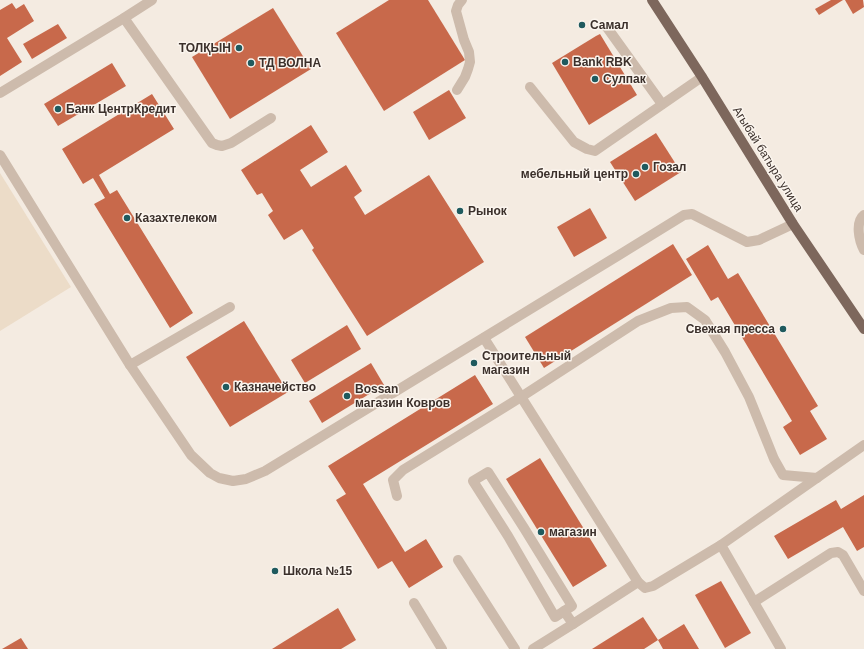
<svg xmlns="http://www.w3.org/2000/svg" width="864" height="649" viewBox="0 0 864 649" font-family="Arial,sans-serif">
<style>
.plaza{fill:#ecdcc8}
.building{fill:#c8694b}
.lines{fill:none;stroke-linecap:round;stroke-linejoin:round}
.minor{stroke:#cdbbac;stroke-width:10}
.major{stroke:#7d675c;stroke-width:10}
.poi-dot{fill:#1f5a5e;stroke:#fbf5ee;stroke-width:1.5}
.labels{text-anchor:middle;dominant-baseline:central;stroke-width:3;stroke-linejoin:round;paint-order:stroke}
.poi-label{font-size:12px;font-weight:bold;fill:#3b302b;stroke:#fbf5ee;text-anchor:start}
.street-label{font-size:12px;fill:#3b302b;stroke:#fbf5ee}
</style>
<rect width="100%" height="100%" fill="#f4ebe1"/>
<polygon class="plaza" points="0,173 71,287 0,331"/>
<g class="building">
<polygon points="389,0 428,0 465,60 384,111 336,33"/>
<polygon points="831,0 843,0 819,15 815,9"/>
<polygon points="845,0 863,0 864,7 853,14"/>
<polygon points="12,3 16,9 24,4 34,21 7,38 22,62 0,76 0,10"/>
<polygon points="273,8 311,69 230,119 192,57"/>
<polygon points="58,24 67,38 32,59 23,44"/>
<polygon points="600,34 637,95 589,125 552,63 596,36"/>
<polygon points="112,63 126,86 58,126 44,104"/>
<polygon points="449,90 466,118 429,140 413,112"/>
<polygon points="152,94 174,129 99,175 110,194 117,190 193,313 170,328 94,204 105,198 93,178 83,184 62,149"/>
<polygon points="311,125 328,152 300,170 311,187 346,165 362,191 354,197 365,215 429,175 484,262 367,336 312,250 314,248 302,229 284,240 268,215 273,211 262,193 257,195 241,170"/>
<polygon points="656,133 681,172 635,201 610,162"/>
<polygon points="590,208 607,238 574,257 557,227"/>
<polygon points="673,244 692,275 544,368 525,337"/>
<polygon points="708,245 728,279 738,273 818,406 810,411 827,439 800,455 783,427 792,421 718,297 711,301 686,259"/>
<polygon points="244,321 288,392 230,427 186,357"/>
<polygon points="347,325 361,349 305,383 291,360"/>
<polygon points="371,363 384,385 322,423 309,401"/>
<polygon points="475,375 493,404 363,484 405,552 426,539 443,567 409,588 392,561 378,569 336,500 346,494 328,466"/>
<polygon points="540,458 607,566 573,587 506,479"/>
<polygon points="864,495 864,547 857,551 843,527 788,559 774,536 836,500 841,509"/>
<polygon points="721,581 751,633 725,648 695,595"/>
<polygon points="338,608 356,640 341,649 272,649"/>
<polygon points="643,617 658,640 684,624 699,649 663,649 658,640 644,649 592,649"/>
<polygon points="21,638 28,649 2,649"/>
</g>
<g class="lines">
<g class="minor">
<polyline points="124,18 212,143 217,145 222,146 231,143 271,118"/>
<polyline points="606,26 662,104"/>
<polyline points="530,87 574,142 587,149 595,151 702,77"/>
<polyline points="457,90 465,77 468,69 470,62 469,52 464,40 456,11 458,5 462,0"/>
<polyline points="0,93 124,18 152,0"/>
<path d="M 0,155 L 130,365 L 191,455 L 210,473 L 219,478 L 233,481 L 246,479 L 265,471 C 405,385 545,301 684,215 L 692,214 L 747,242 L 759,240 L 793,224"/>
<path d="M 864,215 C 855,222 859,241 864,250"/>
<polyline points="484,338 638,582 645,588 653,586 721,545"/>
<polyline points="130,365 230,307"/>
<polygon points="488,472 524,528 572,606 555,617 508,536 473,481"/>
<polyline points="397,496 393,480 403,470 521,397 638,321 671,308 687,307 705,320 725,352 749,397 774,459 783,475 817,478"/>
<polyline points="458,560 515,649"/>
<polyline points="754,602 831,553 838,552 843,555 864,591"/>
<polyline points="414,603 442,649"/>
<polyline points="564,611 573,624 638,582"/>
<polyline points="533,649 573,624"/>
<polyline points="781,649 721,545 864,445"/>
</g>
<polyline class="major" points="652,0 702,77 793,224 864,329"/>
</g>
<g class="poi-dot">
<circle cx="582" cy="25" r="4"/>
<circle cx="239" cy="48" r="4"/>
<circle cx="565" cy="62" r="4"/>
<circle cx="251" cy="63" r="4"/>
<circle cx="595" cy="79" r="4"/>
<circle cx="58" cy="109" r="4"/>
<circle cx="645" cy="167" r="4"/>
<circle cx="636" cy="174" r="4"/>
<circle cx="460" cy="211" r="4"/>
<circle cx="127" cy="218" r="4"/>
<circle cx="783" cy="329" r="4"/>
<circle cx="474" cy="363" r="4"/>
<circle cx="226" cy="387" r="4"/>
<circle cx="347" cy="396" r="4"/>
<circle cx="541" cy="532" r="4"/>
<circle cx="275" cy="571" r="4"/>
</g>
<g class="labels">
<g class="poi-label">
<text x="590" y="25">Самал</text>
<text x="231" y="48" text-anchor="end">ТОЛҚЫН</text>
<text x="573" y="62">Bank RBK</text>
<text x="259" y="63">ТД ВОЛНА</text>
<text x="603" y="79">Сулпак</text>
<text x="66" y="109">Банк ЦентрКредит</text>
<text x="653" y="167">Гозал</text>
<text x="628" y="174" text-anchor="end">мебельный центр</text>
<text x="468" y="211">Рынок</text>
<text x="135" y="218">Казахтелеком</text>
<text x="775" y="329" text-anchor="end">Свежая пресса</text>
<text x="482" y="356">Строительный<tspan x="482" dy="14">магазин</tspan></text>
<text x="234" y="387">Казначейство</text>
<text x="355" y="389">Bossan<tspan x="355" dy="14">магазин Ковров</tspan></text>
<text x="549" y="532">магазин</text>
<text x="283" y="571">Школа №15</text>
</g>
<g class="street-label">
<text transform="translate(768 159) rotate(58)">Агыбай батыра улица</text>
</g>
</g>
</svg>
